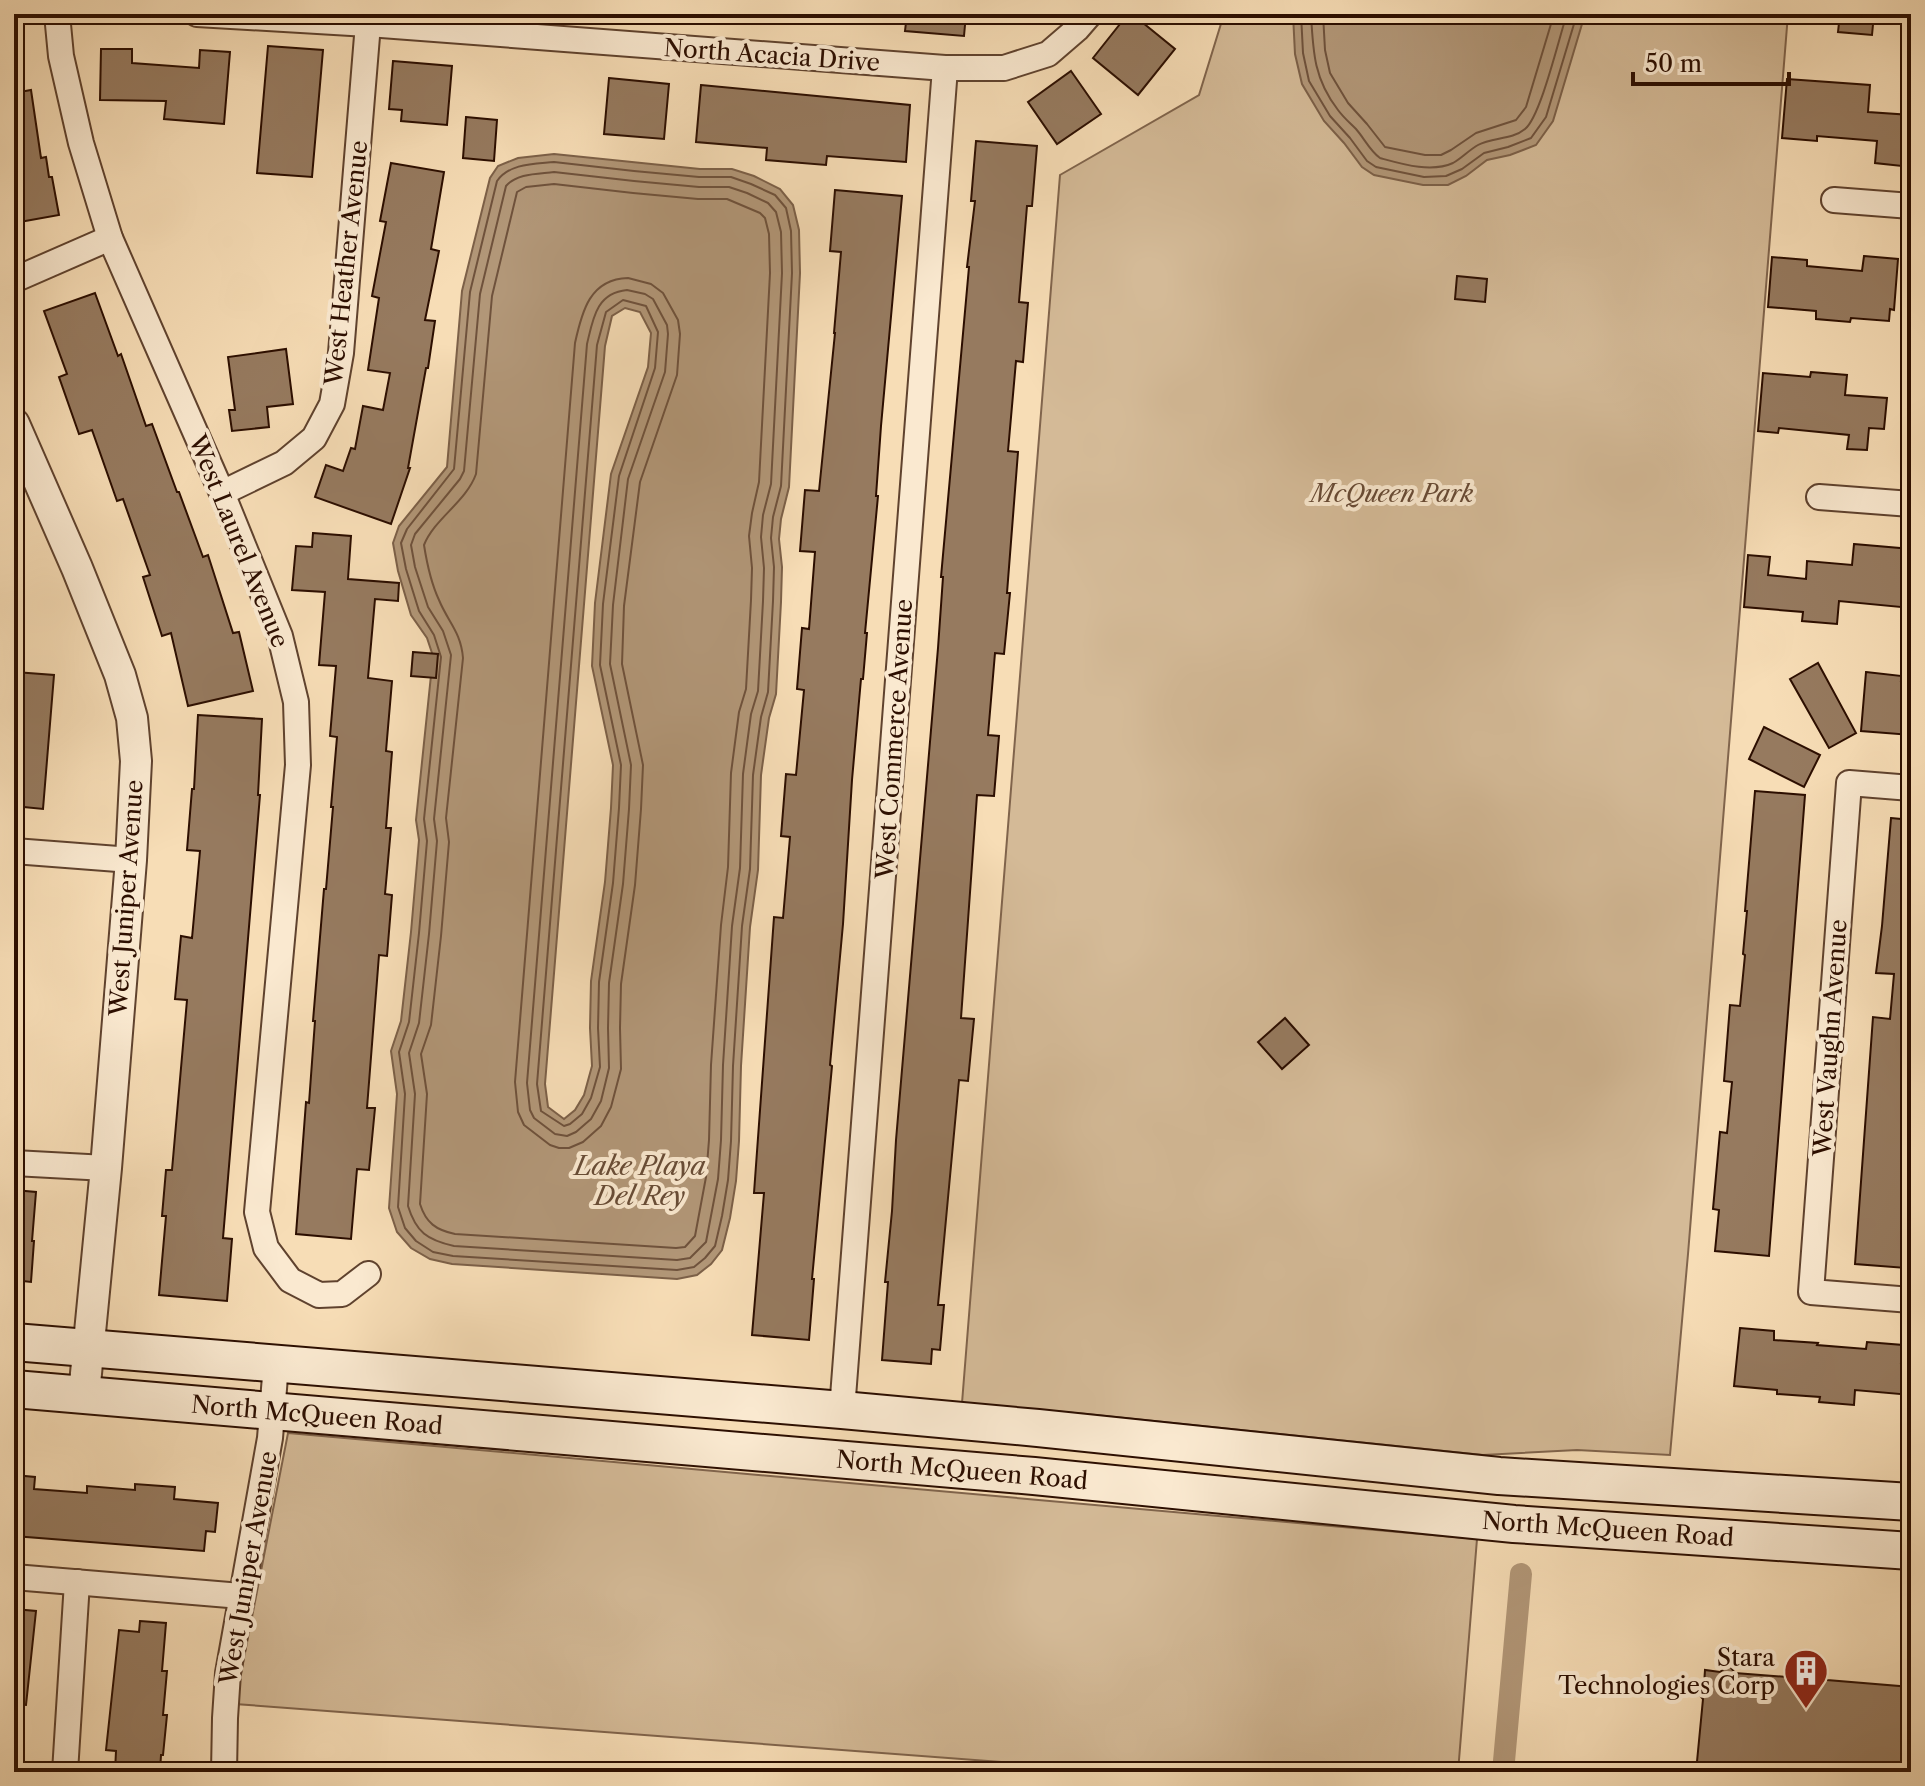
<svg xmlns="http://www.w3.org/2000/svg" width="1925" height="1786" viewBox="0 0 1925 1786" font-family="'Libre Caslon Text',serif">
<style>
.green{fill:#d4ba97;stroke:#80644c;stroke-width:2}
.water{fill:#b29778;stroke:#7c6048;stroke-width:2;fill-rule:evenodd}
.lines{fill:none;stroke-linecap:round;stroke-linejoin:round}
.shore{stroke:#6f523c;stroke-width:2}
.canal{stroke:#b29778;stroke-width:22}
.building{fill:#967a5f;stroke:#2c0e00;stroke-width:2}
.minor-casing{stroke:#5f422e;stroke-width:28}
.tertiary-casing{stroke:#5f422e;stroke-width:34}
.secondary-casing{stroke:#2c0e00;stroke-width:40}
.minor{stroke:#fae9d0;stroke-width:24}
.tertiary{stroke:#fae9d0;stroke-width:30}
.secondary{stroke:#fae9d0;stroke-width:36}
.labels{text-anchor:middle;dominant-baseline:central;stroke-width:8;stroke-linejoin:round;paint-order:stroke}
.street-label{font-size:24px;fill:#2c0e00;stroke:#fae9d0}
.park-label{font-size:24px;font-style:italic;fill:#674a35;stroke:#fae9d0}
.poi-label{font-size:24px;fill:#2c0e00;stroke:#fae9d0;text-anchor:end}
.water-label{font-size:26px;font-style:italic;fill:#684c36;stroke:#fae9d0}
</style>
<rect width="100%" height="100%" fill="#f7ddb6"/>
<filter id="stains"><feTurbulence type="fractalNoise" baseFrequency=".0025" numOctaves="4"/><feColorMatrix values="0 0 0 0 .2 0 0 0 0 .09 0 0 0 0 .02 0 0 0 .5 -.17"/></filter>
<radialGradient id="worn" r=".72"><stop offset=".6" stop-color="#630" stop-opacity="0"/><stop offset="1" stop-color="#630" stop-opacity=".3"/></radialGradient>
<g class="green">
<polygon points="1224,14 1788,14 1688,1254 1670,1455 1577,1450 1483,1455 1086,1414 962,1403 1060,175 1199,95"/>
<polygon points="288,1433 1477,1539 1458,1772 1132,1772 235,1704"/>
</g>
<g class="water">
<polygon points="1293,14 1585,14 1553,121 1536,145 1510,155 1487,160 1466,176 1448,185 1423,185 1374,175 1362,167 1344,143 1324,121 1302,84 1295,54"/>
<path d="M 554,154 L 700,169 L 732,169 L 754,176 L 780,189 L 793,205 L 799,230 L 800,273 L 789,487 L 781,519 L 779,539 L 782,567 L 781,602 L 776,694 L 769,718 L 761,775 L 758,870 L 750,927 L 741,1066 L 739,1141 L 736,1181 L 730,1218 L 722,1250 L 711,1264 L 697,1275 L 677,1279 L 452,1264 L 430,1259 L 411,1248 L 397,1232 L 389,1208 L 397,1094 L 391,1051 L 401,1021 L 411,932 L 419,840 L 416,820 L 433,656 L 427,638 L 411,615 L 398,571 L 393,543 L 399,526 L 447,467 L 462,291 L 490,178 L 498,166 L 518,158 ZM 625,308 L 640,312 L 651,333 L 648,367 L 611,474 L 595,603 L 592,666 L 613,765 L 611,808 L 605,882 L 591,981 L 590,1028 L 592,1066 L 584,1095 L 575,1110 L 564,1119 L 548,1107 L 545,1084 L 605,346 L 612,316 Z"/>
</g>
<g class="lines">
<g class="shore">
<polyline points="1301,14 1303,53 1309,81 1330,116 1350,138 1367,161 1376,167 1424,177 1446,176 1462,169 1484,153 1508,147 1531,138 1546,117 1577,14"/>
<path d="M 1311,14 C 1313,52 1314,79 1338,110 C 1343,117 1350,123 1356,129 C 1364,138 1370,151 1380,158 C 1402,164 1431,173 1453,163 C 1462,158 1469,150 1478,145 C 1492,137 1512,140 1525,129 C 1541,116 1559,37 1567,14"/>
<polyline points="1323,14 1325,50 1330,73 1348,103 1367,124 1385,147 1425,155 1441,155 1451,150 1476,133 1516,120 1526,107 1554,14"/>
<path d="M 554,162 L 634,171 L 699,177 L 731,177 L 751,184 L 775,195 L 786,208 L 791,231 L 792,273 L 781,486 L 773,517 L 771,538 L 774,567 L 773,601 L 768,692 L 761,717 L 753,775 L 750,869 L 742,926 L 733,1066 L 731,1141 L 728,1180 L 722,1216 L 715,1246 L 705,1258 L 694,1267 L 677,1270 L 453,1256 L 433,1252 L 416,1241 L 405,1228 L 398,1207 L 405,1094 L 399,1052 L 409,1022 L 419,933 L 427,841 L 424,819 L 441,657 L 434,635 L 419,611 L 406,569 L 401,543 L 407,529 L 454,469 L 470,292 L 497,181 C 510,163 534,164 554,162 Z"/>
<path d="M 554,172 L 634,181 L 699,187 L 729,187 L 747,193 L 768,203 L 776,212 L 781,232 L 782,273 L 771,484 L 763,515 L 761,537 L 764,568 L 763,601 L 758,691 L 751,714 L 743,774 L 740,868 L 732,926 L 723,1065 L 721,1140 L 718,1179 L 706,1242 L 690,1258 L 677,1260 L 454,1246 C 427,1240 416,1232 408,1206 L 415,1094 L 409,1053 L 419,1023 L 429,934 L 437,841 L 434,819 L 451,655 L 443,631 L 428,607 L 415,567 L 411,545 L 415,534 L 460,479 L 464,471 L 480,294 L 506,186 C 517,173 538,174 554,172 Z"/>
<path d="M 554,184 L 633,193 L 698,199 L 727,199 L 760,213 L 765,218 L 769,234 L 770,273 L 759,482 L 752,513 L 749,536 L 752,568 L 751,600 L 746,689 L 739,712 L 731,773 L 728,867 L 721,925 L 711,1065 L 709,1140 L 706,1177 L 695,1236 L 685,1247 L 676,1248 L 455,1234 C 436,1230 426,1223 420,1204 L 427,1094 L 421,1054 L 431,1025 L 441,936 L 449,842 L 446,818 L 463,658 C 461,632 448,622 439,600 C 431,583 427,564 424,545 C 435,518 466,502 476,474 L 492,296 L 517,192 L 526,187 Z"/>
<path d="M 628,278 L 651,284 L 663,293 L 678,320 L 680,334 L 677,375 L 640,482 L 624,606 L 622,664 L 643,765 L 641,809 L 635,885 L 621,984 L 620,1028 L 621,1069 L 611,1107 L 601,1126 L 583,1142 L 569,1148 L 559,1148 L 550,1145 L 524,1125 L 518,1112 L 515,1082 L 575,343 C 582,311 590,279 628,278 Z"/>
<path d="M 627,290 L 645,294 L 653,299 L 667,325 L 668,334 L 665,372 L 628,479 L 613,605 L 610,664 L 631,765 L 629,809 L 623,884 L 609,983 L 608,1028 L 609,1068 L 601,1101 L 591,1119 L 576,1132 L 567,1136 L 555,1134 L 534,1118 L 530,1110 L 527,1083 L 587,344 C 593,319 596,293 627,290 Z"/>
<polygon points="623,300 646,306 658,332 655,368 619,476 603,604 600,665 621,765 619,808 613,883 599,982 598,1028 600,1067 591,1098 582,1114 570,1124 564,1126 541,1111 537,1084 597,345 606,312"/>
</g>
<polyline class="canal" points="1503,1772 1521,1574"/>
</g>
<g class="building">
<polygon points="907,14 966,14 964,36 905,31"/>
<polygon points="1128,14 1132,14 1175,49 1138,95 1093,58"/>
<polygon points="1840,14 1874,14 1872,35 1838,32"/>
<polygon points="268,46 323,50 312,177 257,173"/>
<polygon points="101,49 132,49 132,63 199,68 200,50 230,52 224,124 164,119 166,101 100,100"/>
<polygon points="393,61 452,66 447,125 401,121 402,110 389,109"/>
<polygon points="1071,71 1101,114 1057,144 1028,102"/>
<polygon points="609,78 669,84 664,139 604,134"/>
<polygon points="1787,79 1870,85 1868,112 1911,115 1911,167 1875,163 1877,141 1817,136 1817,141 1782,138"/>
<polygon points="701,85 910,105 906,162 827,156 826,165 766,160 767,148 696,142"/>
<polygon points="31,90 41,158 46,157 49,177 52,177 59,215 14,223 14,93"/>
<polygon points="466,117 497,120 494,161 463,158"/>
<polygon points="976,141 1037,146 1032,206 1027,206 1019,302 1028,303 1023,362 1016,361 1008,451 1018,452 1007,593 1010,593 1004,654 995,653 988,735 999,736 994,796 977,795 961,1018 974,1019 968,1081 959,1080 938,1305 944,1305 940,1350 932,1349 931,1364 882,1360 888,1282 885,1282 892,1211 896,1140 938,648 943,577 941,577 969,267 967,267 975,201 971,201"/>
<polygon points="391,163 444,172 431,249 439,251 425,320 435,321 428,368 426,368 408,468 410,468 391,524 315,497 326,465 343,471 351,448 355,449 363,406 383,410 390,373 368,370 379,298 372,296 386,222 380,221"/>
<polygon points="835,190 902,196 881,426 876,496 878,496 865,633 867,633 863,679 861,679 852,780 843,924 830,1065 832,1066 812,1279 814,1279 809,1340 752,1335 764,1193 754,1193 774,917 783,918 790,837 781,836 786,774 796,775 804,690 797,689 802,628 809,629 815,552 800,551 805,490 819,491 835,333 834,333 841,252 830,251"/>
<polygon points="1864,256 1898,259 1894,310 1890,309 1889,321 1851,318 1850,322 1816,319 1816,311 1768,307 1772,257 1807,260 1807,266 1862,271"/>
<polygon points="1457,276 1487,279 1485,302 1455,299"/>
<polygon points="95,293 118,356 121,354 146,426 152,424 177,492 179,492 203,557 208,555 233,633 239,632 253,691 188,706 171,633 162,636 143,577 150,575 123,499 117,501 92,430 79,434 59,377 67,374 44,311"/>
<polygon points="286,349 293,404 267,407 269,427 232,431 229,410 235,410 228,357"/>
<polygon points="1811,372 1847,375 1845,395 1887,398 1884,429 1869,428 1867,450 1847,449 1849,435 1779,428 1778,433 1758,431 1763,373 1810,377"/>
<polygon points="313,533 351,536 348,579 399,583 398,601 375,599 368,678 392,681 386,751 392,752 386,828 391,828 385,894 392,895 387,956 379,955 367,1108 375,1108 369,1170 357,1169 351,1239 296,1234 306,1102 309,1103 315,1021 313,1021 324,889 326,889 333,807 331,807 337,737 330,736 336,666 319,665 325,592 292,590 296,546 312,547"/>
<polygon points="1854,544 1911,549 1911,608 1839,601 1837,624 1802,621 1803,612 1744,607 1748,555 1770,557 1768,575 1806,579 1807,561 1852,565"/>
<polygon points="413,652 438,654 436,678 411,676"/>
<polygon points="1818,663 1856,733 1829,748 1790,679"/>
<polygon points="15,672 54,675 43,809 14,806"/>
<polygon points="1866,672 1902,676 1901,681 1911,682 1911,735 1861,731"/>
<polygon points="198,715 262,719 258,795 260,795 223,1238 232,1239 227,1301 159,1295 166,1216 162,1216 166,1170 172,1170 187,1000 175,999 181,936 192,938 200,851 187,850 192,789 194,789"/>
<polygon points="1764,727 1820,755 1804,787 1749,759"/>
<polygon points="1755,791 1805,795 1769,1256 1715,1251 1719,1210 1713,1209 1720,1132 1727,1133 1732,1082 1724,1081 1730,1005 1740,1006 1745,955 1743,954 1747,911 1745,911"/>
<polygon points="1891,818 1911,820 1911,1225 1906,1268 1855,1264 1873,1017 1890,1019 1894,974 1876,973 1882,926"/>
<polygon points="1285,1018 1309,1045 1282,1069 1258,1042"/>
<polygon points="14,1190 36,1192 32,1241 34,1241 31,1282 14,1280"/>
<polygon points="1740,1328 1774,1331 1774,1340 1818,1343 1817,1345 1866,1349 1867,1342 1903,1345 1901,1363 1911,1364 1911,1395 1855,1390 1854,1405 1819,1402 1820,1397 1777,1394 1777,1390 1734,1386"/>
<polygon points="14,1475 35,1477 34,1489 87,1493 87,1486 135,1490 135,1484 175,1487 174,1499 218,1503 215,1532 206,1531 204,1551 14,1536"/>
<polygon points="14,1609 36,1611 26,1705 14,1704"/>
<polygon points="140,1621 166,1623 162,1671 167,1671 163,1715 167,1715 163,1755 161,1755 160,1772 115,1772 116,1751 106,1750 119,1630 139,1632"/>
<polygon points="1729,1665 1735,1673 1812,1679 1820,1672 1827,1680 1911,1687 1911,1772 1696,1772 1703,1699 1696,1691 1704,1685 1705,1670 1720,1672"/>
</g>
<g class="lines">
<g class="minor-casing">
<g id="minor">
<polyline points="57,14 61,56 81,143 110,238 222,493 280,636 296,702 298,765 257,1212 266,1248 290,1280 319,1295 342,1294 368,1274"/>
<polyline points="197,14 368,24 945,68 1004,68 1048,54 1077,29 1090,14"/>
<polyline points="1834,200 1911,206"/>
<polyline points="14,280 110,238"/>
<polyline points="222,493 284,463 314,438 332,404 341,353 368,24"/>
<polyline points="1819,497 1911,504"/>
<polyline points="1911,788 1849,783 1811,1292 1911,1300"/>
<polyline points="14,851 131,860"/>
<polyline points="14,1163 106,1168"/>
<polyline points="842,1410 945,68"/>
<polyline points="14,1577 241,1596"/>
<polyline points="65,1772 77,1582"/>
<polyline points="224,1772 225,1718 228,1673 270,1438 276,1364"/>
</g>
</g>
<g class="tertiary-casing">
<polyline id="tertiary" points="14,424 77,568 120,675 132,718 136,761 131,860 106,1168 84,1394"/>
</g>
<g class="secondary-casing">
<g id="secondary">
<polyline points="14,1342 842,1410 1038,1428 1499,1476 1911,1502"/>
<polyline points="14,1389 1034,1476 1514,1524 1911,1551"/>
</g>
</g>
<use href="#minor" class="minor"/>
<use href="#tertiary" class="tertiary"/>
<use href="#secondary" class="secondary"/>
</g>
<defs>
<g id="building-pin" transform="scale(2.3)"><path d="M0 17L-7.5 6A9.5 9.5 0 1 1 7.5 6Z" fill="#8f2418" stroke="#fae9d0"/><path d="M-4-6H4V6H1V3H-1V6H-4ZM-2.5-4.3h1.7v1.8h-1.7ZM.8-4.3h1.7v1.8H.8ZM-2.5-1h1.7V.8h-1.7ZM.8-1h1.7V.8H.8Z" fill="#fff"/></g>
</defs>
<g fill-rule="evenodd">
<use href="#building-pin" x="1806" y="1671"/>
</g>
<g class="labels">
<g class="street-label">
<text transform="translate(772 55) rotate(4)">North Acacia Drive</text>
<text transform="translate(346 263) rotate(-84)">West Heather Avenue</text>
<text transform="translate(239 541) rotate(68)">West Laurel Avenue</text>
<text transform="translate(894 739) rotate(-86)">West Commerce Avenue</text>
<text transform="translate(126 898) rotate(-86)">West Juniper Avenue</text>
<text transform="translate(1830 1038) rotate(-86)">West Vaughn Avenue</text>
<text transform="translate(317 1415) rotate(5)">North McQueen Road</text>
<text transform="translate(962 1470) rotate(5)">North McQueen Road</text>
<text transform="translate(1608 1529) rotate(4)">North McQueen Road</text>
<text transform="translate(248 1568) rotate(-80)">West Juniper Avenue</text>
</g>
<g class="park-label">
<text x="1392" y="493">McQueen Park</text>
</g>
<g class="poi-label">
<text x="1775" y="1657">Stara<tspan x="1775" dy="28">Technologies Corp</tspan></text>
</g>
<g class="water-label">
<text x="640" y="1166">Lake Playa<tspan x="640" dy="30">Del Rey</tspan></text>
</g>
</g>
<rect width="1925" height="1786" fill="none" stroke="#f7ddb6" stroke-width="48"/>
<rect x="16" y="16" width="1893" height="1754" fill="none" stroke="#2c0e00" stroke-width="4"/>
<rect x="24" y="24" width="1877" height="1738" fill="none" stroke="#2c0e00" stroke-width="2"/>
<path d="M1633 72v12h156v-12" fill="none" stroke="#2c0e00" stroke-width="4"/>
<text x="1645" y="72" font-size="24" fill="#2c0e00" stroke="#fae9d0" stroke-width="6" paint-order="stroke">50 m</text>
<rect width="100%" height="100%" filter="url(#stains)"/>
<rect width="100%" height="100%" fill="url(#worn)"/>
</svg>
